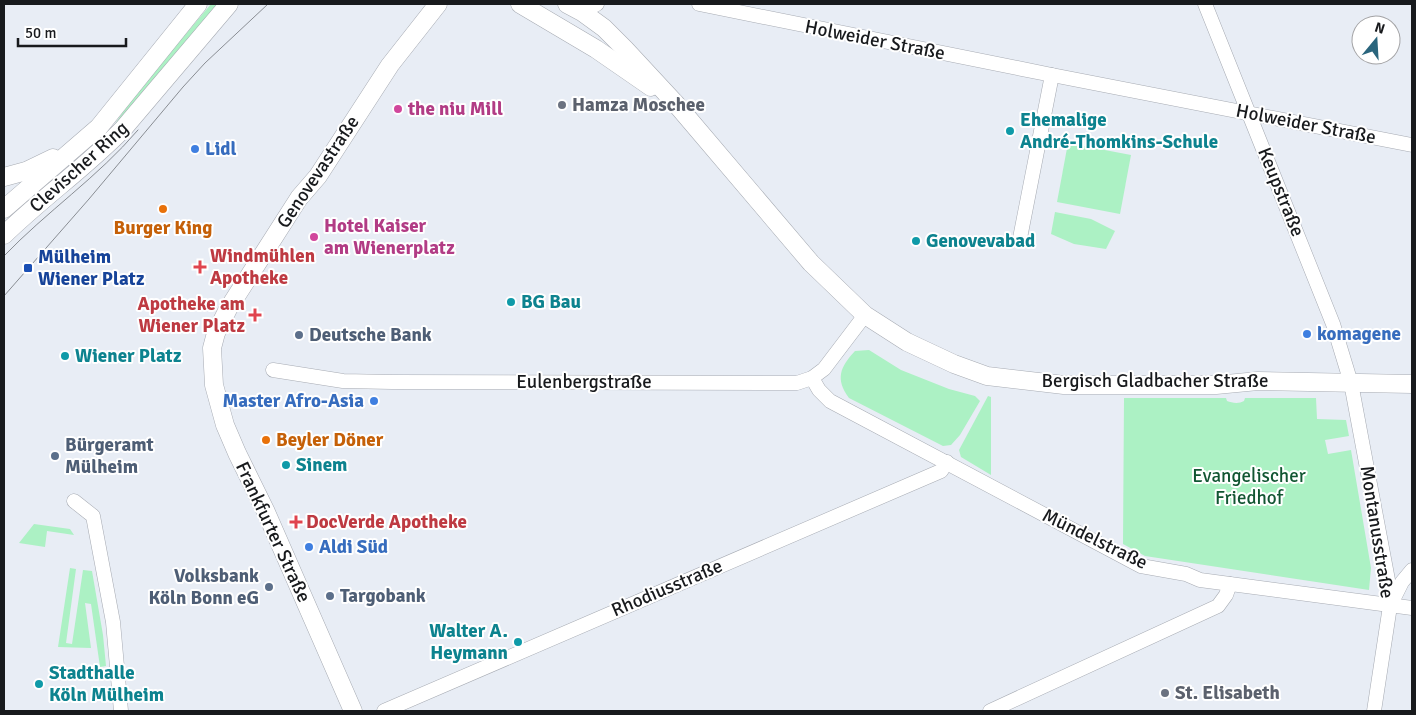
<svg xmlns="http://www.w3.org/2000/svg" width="1416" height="715" viewBox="0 0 1416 715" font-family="Signika,sans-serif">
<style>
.green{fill:#acf1c4}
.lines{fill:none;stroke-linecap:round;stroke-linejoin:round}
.minor-casing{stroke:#a7abb3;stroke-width:15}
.major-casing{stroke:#a7abb3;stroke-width:19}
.minor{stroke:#fff;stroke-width:14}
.major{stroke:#fff;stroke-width:18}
.tram{stroke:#898d93;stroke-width:1}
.worship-dot{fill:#6b7280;stroke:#fff;stroke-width:2}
.hotel-dot{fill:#d1479c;stroke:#fff;stroke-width:2}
.culture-dot{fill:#0f9aa8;stroke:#fff;stroke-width:2}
.shop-dot{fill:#3f7fe0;stroke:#fff;stroke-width:2}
.food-dot{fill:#e8710a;stroke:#fff;stroke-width:2}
.health-dot{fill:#e0444e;stroke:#fff;stroke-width:2}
.transit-dot{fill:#1a4fb4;stroke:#fff;stroke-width:2}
.service-dot{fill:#5c6f8a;stroke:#fff;stroke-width:2}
.labels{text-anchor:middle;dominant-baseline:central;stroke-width:4;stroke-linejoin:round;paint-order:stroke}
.street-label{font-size:19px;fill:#181a1d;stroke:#fff}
.worship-label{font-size:19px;font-weight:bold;fill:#5b616d;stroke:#fff;text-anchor:start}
.hotel-label{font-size:19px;font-weight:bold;fill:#b23c85;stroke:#fff;text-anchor:start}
.culture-label{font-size:19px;font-weight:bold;fill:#0d838f;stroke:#fff;text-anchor:start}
.shop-label{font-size:19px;font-weight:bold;fill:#366cbe;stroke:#fff;text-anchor:start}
.food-label{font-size:19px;font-weight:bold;fill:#c56008;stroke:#fff}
.health-label{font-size:19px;font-weight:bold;fill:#be3a42;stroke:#fff;text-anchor:start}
.transit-label{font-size:19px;font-weight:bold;fill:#164399;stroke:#fff;text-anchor:start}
.service-label{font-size:19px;font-weight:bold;fill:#4e5e75;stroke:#fff;text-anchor:start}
.park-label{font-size:19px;fill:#115632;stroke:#fff}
</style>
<rect width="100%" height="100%" fill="#e8edf5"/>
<g class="green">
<polygon points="211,4 221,4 116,128 113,127 132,98"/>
<polygon points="1068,143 1131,155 1120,214 1057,202"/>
<polygon points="1055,212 1091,219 1115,231 1106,249 1074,244 1051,234"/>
<path d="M 869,350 L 901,370 L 949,389 L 975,396 L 980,401 L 960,435 L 951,445 L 943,446 L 849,398 C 835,379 840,367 855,351 Z"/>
<polygon points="988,396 991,397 991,475 961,457 959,450"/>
<path d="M 1124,398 L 1226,398 L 1227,401 C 1232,403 1239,404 1244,401 L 1245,398 L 1316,398 L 1317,419 L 1346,420 L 1349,436 L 1325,440 L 1328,454 L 1351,450 L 1371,568 L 1369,590 L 1145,556 L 1123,544 Z"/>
<polygon points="34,524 70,529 74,535 47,531 45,547 19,543"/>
<polygon points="70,568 76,569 66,643 72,644 83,570 92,571 103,635 106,666 100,667 91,604 85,603 91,648 58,647"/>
</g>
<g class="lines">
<g class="minor-casing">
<g id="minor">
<polyline points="699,4 1052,75 1412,145"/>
<polyline points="1205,4 1333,324 1351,383 1388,580 1390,606 1374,711"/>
<polyline points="582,12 597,4"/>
<polyline points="1020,238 1052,75"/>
<polyline points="273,370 343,381 392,382 797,383 812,378 824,369 865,315"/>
<polyline points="812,378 819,390 830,401 1141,566 1186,574 1200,580 1412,608"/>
<polyline points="74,501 93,516 113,622 121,711"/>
<polyline points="1390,606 1402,582 1412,570"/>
<polyline points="384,711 941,471 947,462"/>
<polyline points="990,711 1218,606 1226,595 1230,584"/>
</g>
</g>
<g class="major-casing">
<g id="major">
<polyline points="520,4 596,49 651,87"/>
<polyline points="567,4 582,12 604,28 625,49 676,104 811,263 865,315 907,342 954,364 987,376 1064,385 1216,385 1258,381 1412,384"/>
<polyline points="4,177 26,171 53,158"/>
<polyline points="4,209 99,127 198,4"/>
<path d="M 4,235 C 42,198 86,167 123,129 L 229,4"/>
<polyline points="353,711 266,512 237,453 225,425 214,385 212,348 216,333 228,309 299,198 318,176 390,65 438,4"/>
</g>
</g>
<use href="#minor" class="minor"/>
<use href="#major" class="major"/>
<g class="tram">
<path d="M 4,256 C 46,212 98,177 138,130"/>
<polyline points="4,296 89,199 183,87 205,63 268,4"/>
</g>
</g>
<g class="worship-dot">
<circle cx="562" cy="105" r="5"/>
<circle cx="1165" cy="693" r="5"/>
</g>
<g class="hotel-dot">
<circle cx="398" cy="109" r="5"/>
<circle cx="314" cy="237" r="5"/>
</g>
<g class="culture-dot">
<circle cx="1010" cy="131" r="5"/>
<circle cx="916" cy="241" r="5"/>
<circle cx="511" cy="302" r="5"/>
<circle cx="65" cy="356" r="5"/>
<circle cx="286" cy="465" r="5"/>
<circle cx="518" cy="642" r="5"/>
<circle cx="39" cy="684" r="5"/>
</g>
<g class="shop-dot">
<circle cx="195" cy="149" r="5"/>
<circle cx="1307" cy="334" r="5"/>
<circle cx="374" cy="401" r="5"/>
<circle cx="309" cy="547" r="5"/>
</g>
<g class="food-dot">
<circle cx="163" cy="209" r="5"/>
<circle cx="266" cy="440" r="5"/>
</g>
<g class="health-dot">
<path d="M197.5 259.5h5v5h5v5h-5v5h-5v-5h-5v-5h5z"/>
<path d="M252.5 307.5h5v5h5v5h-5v5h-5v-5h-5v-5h5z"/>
<path d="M293.5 514.5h5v5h5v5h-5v5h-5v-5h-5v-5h5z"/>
</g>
<rect class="transit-dot" x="23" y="263" width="10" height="10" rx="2.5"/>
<g class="service-dot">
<circle cx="299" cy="335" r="5"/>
<circle cx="55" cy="456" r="5"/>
<circle cx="269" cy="587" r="5"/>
<circle cx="330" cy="596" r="5"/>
</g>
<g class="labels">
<g class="street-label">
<text transform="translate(875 40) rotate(11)">Holweider Straße</text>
<text transform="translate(1306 124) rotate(11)">Holweider Straße</text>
<text transform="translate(79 167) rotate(-42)">Clevischer Ring</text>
<text transform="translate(318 172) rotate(-56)">Genovevastraße</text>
<text transform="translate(1281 192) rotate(68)">Keupstraße</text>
<text x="1155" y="381">Bergisch Gladbacher Straße</text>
<text x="584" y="382">Eulenbergstraße</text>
<text transform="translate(273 532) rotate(65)">Frankfurter Straße</text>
<text transform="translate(1377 532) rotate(81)">Montanusstraße</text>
<text transform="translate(1095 539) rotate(26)">Mündelstraße</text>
<text transform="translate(667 588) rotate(-23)">Rhodiusstraße</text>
</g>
<g class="worship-label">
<text x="572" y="105">Hamza Moschee</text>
<text x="1175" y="693">St. Elisabeth</text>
</g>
<g class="hotel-label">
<text x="408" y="109">the niu Mill</text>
<text x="324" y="226">Hotel Kaiser<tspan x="324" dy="22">am Wienerplatz</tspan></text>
</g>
<g class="culture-label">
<text x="1020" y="120">Ehemalige<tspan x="1020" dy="22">André-Thomkins-Schule</tspan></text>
<text x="926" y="241">Genovevabad</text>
<text x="521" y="302">BG Bau</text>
<text x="75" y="356">Wiener Platz</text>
<text x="296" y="465">Sinem</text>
<text x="508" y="631" text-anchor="end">Walter A.<tspan x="508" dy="22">Heymann</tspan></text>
<text x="49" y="673">Stadthalle<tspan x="49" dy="22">Köln Mülheim</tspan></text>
</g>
<g class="shop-label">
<text x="205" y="149">Lidl</text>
<text x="1317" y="334">komagene</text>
<text x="364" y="401" text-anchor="end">Master Afro-Asia</text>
<text x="319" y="547">Aldi Süd</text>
</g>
<g class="food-label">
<text x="163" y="228">Burger King</text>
<text x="276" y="440" text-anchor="start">Beyler Döner</text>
</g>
<g class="health-label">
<text x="210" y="256">Windmühlen<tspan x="210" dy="22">Apotheke</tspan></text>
<text x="245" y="304" text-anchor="end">Apotheke am<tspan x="245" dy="22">Wiener Platz</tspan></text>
<text x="306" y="522">DocVerde Apotheke</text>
</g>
<g class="transit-label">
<text x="38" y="257">Mülheim<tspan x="38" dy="22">Wiener Platz</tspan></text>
</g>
<g class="service-label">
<text x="309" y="335">Deutsche Bank</text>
<text x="65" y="445">Bürgeramt<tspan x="65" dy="22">Mülheim</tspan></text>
<text x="259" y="576" text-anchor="end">Volksbank<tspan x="259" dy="22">Köln Bonn eG</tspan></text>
<text x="340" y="596">Targobank</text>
</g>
<g class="park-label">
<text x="1249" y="476">Evangelischer<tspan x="1249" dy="22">Friedhof</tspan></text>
</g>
</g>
<rect width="1416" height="715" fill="none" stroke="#181a1d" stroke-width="10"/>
<g transform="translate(1376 40) rotate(18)"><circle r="24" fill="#ffffff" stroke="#a3a3a5"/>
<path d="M0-4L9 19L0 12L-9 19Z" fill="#2a657d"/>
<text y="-8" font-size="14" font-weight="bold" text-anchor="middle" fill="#181a1d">N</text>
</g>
<path d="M18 38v8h108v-8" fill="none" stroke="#181a1d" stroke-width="2.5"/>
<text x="25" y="38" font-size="15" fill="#181a1d" stroke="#ffffff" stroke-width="4" paint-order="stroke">50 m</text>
</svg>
